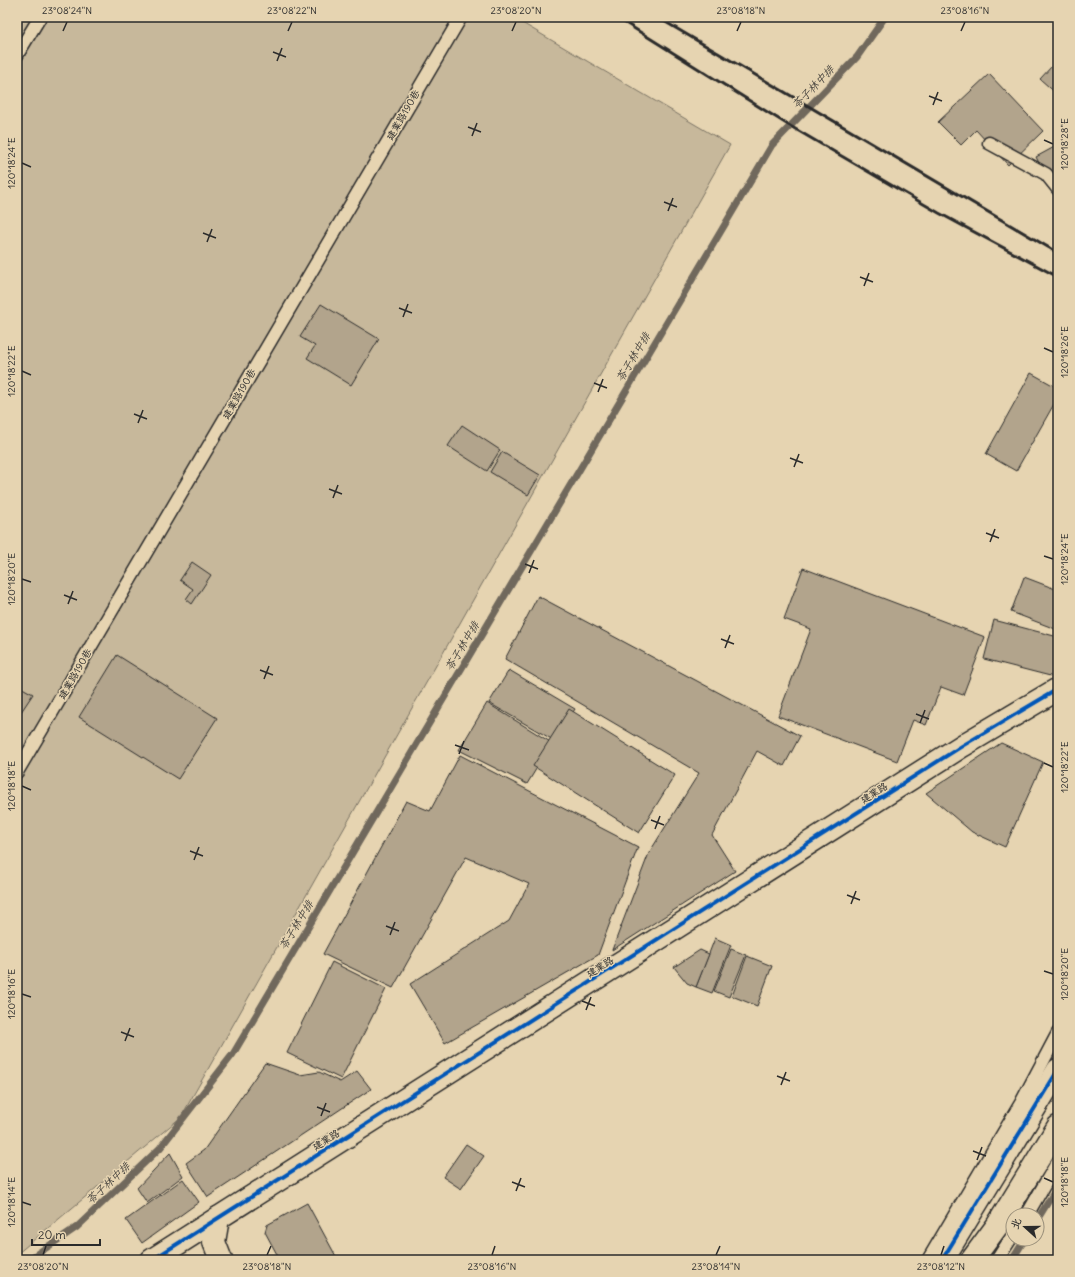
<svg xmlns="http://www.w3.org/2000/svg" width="1075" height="1277" viewBox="0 0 1075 1277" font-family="Delius,'LXGW WenKai TC',sans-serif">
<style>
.green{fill:#c7b89b;stroke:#797263}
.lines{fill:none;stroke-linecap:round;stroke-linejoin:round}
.stream{stroke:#6f685c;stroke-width:7}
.building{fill:#b2a48c;stroke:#2b2b2b}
.lane-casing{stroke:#2b2b2b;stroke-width:15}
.secondary-casing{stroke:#2b2b2b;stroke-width:25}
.lane{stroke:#e6d4b1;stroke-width:12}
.secondary{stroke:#e6d4b1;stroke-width:22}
.rail{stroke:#2b2b2b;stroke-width:3}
.cycleway-casing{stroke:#e6d4b1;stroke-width:6}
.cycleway{stroke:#0057b8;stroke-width:4}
.ticks{fill:none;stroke:#2b2b2b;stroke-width:1.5}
.labels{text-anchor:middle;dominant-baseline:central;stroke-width:3;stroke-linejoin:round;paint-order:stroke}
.street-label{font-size:10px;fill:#2b2b2b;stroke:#e6d4b1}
.water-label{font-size:11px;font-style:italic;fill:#47443f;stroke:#e6d4b1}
.neatline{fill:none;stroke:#2b2b2b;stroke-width:1.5}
.ticks-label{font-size:10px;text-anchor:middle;fill:#2b2b2b}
</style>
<rect width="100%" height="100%" fill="#e6d4b1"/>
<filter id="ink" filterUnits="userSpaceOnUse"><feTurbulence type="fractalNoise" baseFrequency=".025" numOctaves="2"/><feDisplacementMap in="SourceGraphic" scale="8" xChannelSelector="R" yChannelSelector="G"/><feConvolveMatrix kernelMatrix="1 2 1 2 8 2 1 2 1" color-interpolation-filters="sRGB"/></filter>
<g filter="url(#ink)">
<polygon class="green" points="17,17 512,17 730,145 181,1117 17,1254"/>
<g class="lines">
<g class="stream">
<polyline points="1037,1220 1058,1186"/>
<polyline points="28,1260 77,1227 160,1148 233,1054 772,145 857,57 885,17"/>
<polyline points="1012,1260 1025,1239"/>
</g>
</g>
<g class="building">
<polygon points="17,21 21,23 17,30"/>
<polygon points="1058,60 1058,70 1052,66"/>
<polygon points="1052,66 1058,71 1058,95 1040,79"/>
<polygon points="989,74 1043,131 1008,165 976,130 961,145 938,122"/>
<polygon points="1058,145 1058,192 1054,193 1036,157"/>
<polygon points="321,304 379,339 351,385 307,358 315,346 300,337"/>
<polygon points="1031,373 1058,388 1058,397 1016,471 986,454"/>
<polygon points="462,425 500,450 487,471 448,446"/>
<polygon points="502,452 540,475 528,495 490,472"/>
<polygon points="192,562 211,575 192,604 186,599 193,589 180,580"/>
<polygon points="803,568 985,637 963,695 941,687 926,725 913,720 897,761 778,716 811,629 784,619"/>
<polygon points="1024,577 1058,590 1058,630 1011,612"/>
<polygon points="538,596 800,736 784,766 757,751 712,835 735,871 612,950 649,853 699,773 505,659"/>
<polygon points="994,620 1058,637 1058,678 984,659"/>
<polygon points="17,654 23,658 17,668"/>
<polygon points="117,655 217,718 178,779 79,717"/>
<polygon points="509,670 575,709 555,741 489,703"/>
<polygon points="17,685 33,694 17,718"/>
<polygon points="487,703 552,743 527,784 459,750"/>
<polygon points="569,709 675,775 639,833 533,766"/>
<polygon points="1001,743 1043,762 1005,847 972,832 926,793"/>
<polygon points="460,755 638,847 598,955 445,1043 410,984 509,921 529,884 466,857 393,988 323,954 406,801 430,811"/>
<polygon points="715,938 731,945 712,993 696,987"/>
<polygon points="731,949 746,955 729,997 714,991"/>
<polygon points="700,950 709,954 696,987 687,983 674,967"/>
<polygon points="747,956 772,966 757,1006 732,996"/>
<polygon points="332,962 386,989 341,1079 287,1053"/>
<polygon points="265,1063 300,1075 319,1072 340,1082 357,1071 371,1089 208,1197 186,1163 204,1150"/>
<polygon points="466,1144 484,1156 461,1189 443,1177"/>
<polygon points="170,1153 183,1176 147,1203 137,1188"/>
<polygon points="183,1179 199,1202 142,1243 126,1220"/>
<polygon points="307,1203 338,1260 280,1260 265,1232 267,1225"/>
</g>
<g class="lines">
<g class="lane-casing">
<g id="lane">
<polyline points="17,55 40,17"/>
<polyline points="989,143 1046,174 1058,189"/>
<polyline points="17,772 461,17"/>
<polyline points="1027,1215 1058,1161"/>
<polyline points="928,1260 1021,1103 1058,1033"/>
<polyline points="997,1260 1013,1235"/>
</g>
</g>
<g class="secondary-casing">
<g id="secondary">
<polyline points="218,1218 214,1242 221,1260"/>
<polyline points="152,1260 962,746 1058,689"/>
<polyline points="942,1260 1058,1070"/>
<polyline points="972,1260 997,1226 1058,1127"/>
</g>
</g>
<use href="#lane" class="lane"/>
<use href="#secondary" class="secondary"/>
<g class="rail">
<polyline points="616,17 785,123 939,213 1058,277"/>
<polyline points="657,17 1058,253"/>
</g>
<g class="cycleway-casing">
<g id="cycleway">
<polyline points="152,1260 962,746 1058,689"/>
<polyline points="942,1260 1058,1070"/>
</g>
</g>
<use href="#cycleway" class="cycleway"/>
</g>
</g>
<path class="ticks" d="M 63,31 L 67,22M 288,31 L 292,22M 512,31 L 516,22M 737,31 L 741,22M 961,31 L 965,22M 273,52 L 286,57M 277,61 L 282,48M 929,96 L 942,101M 933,105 L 938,92M 468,127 L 481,132M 472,136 L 477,123M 1044,140 L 1053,144M 22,163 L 31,167M 664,202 L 677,207M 668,211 L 673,198M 203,233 L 216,238M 207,242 L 212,229M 860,277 L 873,282M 864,286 L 869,273M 399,308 L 412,313M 403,317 L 408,304M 1044,348 L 1053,352M 22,371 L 31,375M 594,383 L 607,388M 598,392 L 603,379M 134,414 L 147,419M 138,423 L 143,410M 790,458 L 803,463M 794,467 L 799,454M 329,489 L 342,494M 333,498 L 338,485M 986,533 L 999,538M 990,542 L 995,529M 1044,556 L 1053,559M 525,564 L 538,569M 529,573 L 534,560M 22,579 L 31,582M 64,595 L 77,600M 68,604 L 73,591M 721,639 L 734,644M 725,648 L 730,635M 260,670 L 273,675M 264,679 L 269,666M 916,714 L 929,719M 920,723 L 925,710M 455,745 L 469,750M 459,754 L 464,741M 1044,763 L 1053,767M 22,786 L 31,790M 651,820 L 664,825M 655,829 L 660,816M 190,851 L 203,856M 194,860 L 199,847M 847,895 L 860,900M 851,904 L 856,891M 386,926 L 399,931M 390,935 L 395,922M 1044,971 L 1053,974M 22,994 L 31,997M 582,1001 L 595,1006M 586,1010 L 591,997M 121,1032 L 134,1037M 125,1041 L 130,1028M 777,1076 L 790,1081M 781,1085 L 786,1072M 317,1107 L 330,1112M 321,1116 L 326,1103M 973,1151 L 986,1156M 977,1160 L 982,1147M 1044,1178 L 1053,1182M 512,1182 L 525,1187M 516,1191 L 521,1178M 22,1202 L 31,1205M 43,1255 L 46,1246M 267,1255 L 271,1246M 492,1255 L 495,1246M 716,1255 L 720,1246M 941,1255 L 944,1246"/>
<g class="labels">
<g class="street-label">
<text transform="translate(403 115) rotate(-60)">建業路190巷</text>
<text transform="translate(239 394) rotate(-60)">建業路190巷</text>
<text transform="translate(75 674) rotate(-60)">建業路190巷</text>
<text transform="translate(874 793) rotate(-32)">建業路</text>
<text transform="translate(600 967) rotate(-32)">建業路</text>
<text transform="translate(326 1140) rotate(-32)">建業路</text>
</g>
<g class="water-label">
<text transform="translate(813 87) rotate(-46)">苓子林中排</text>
<text transform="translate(633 357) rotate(-59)">苓子林中排</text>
<text transform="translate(462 646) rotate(-59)">苓子林中排</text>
<text transform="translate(296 925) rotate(-59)">苓子林中排</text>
<text transform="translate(108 1183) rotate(-43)">苓子林中排</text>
</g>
</g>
<rect width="1075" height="1277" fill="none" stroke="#e6d4b1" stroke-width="44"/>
<g transform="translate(1025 1227) rotate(291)"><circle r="19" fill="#e6d4b1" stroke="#9b907b"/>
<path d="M0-3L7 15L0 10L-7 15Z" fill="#2b2b2b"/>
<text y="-6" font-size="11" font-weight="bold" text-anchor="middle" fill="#2b2b2b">北</text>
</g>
<path d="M32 1239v6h68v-6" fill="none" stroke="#2b2b2b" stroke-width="2"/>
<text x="38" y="1239" font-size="12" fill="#2b2b2b" stroke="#e6d4b1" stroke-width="3" paint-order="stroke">20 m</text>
<rect x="22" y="22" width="1031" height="1233" class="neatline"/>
<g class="ticks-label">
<text x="67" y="14">23°08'24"N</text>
<text x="292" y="14">23°08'22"N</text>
<text x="516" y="14">23°08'20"N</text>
<text x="741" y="14">23°08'18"N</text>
<text x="965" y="14">23°08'16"N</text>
<text transform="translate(1064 144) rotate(-90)" y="4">120°18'28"E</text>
<text transform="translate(11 163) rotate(-90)" y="4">120°18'24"E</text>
<text transform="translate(1064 352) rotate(-90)" y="4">120°18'26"E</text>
<text transform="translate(11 371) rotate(-90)" y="4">120°18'22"E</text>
<text transform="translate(1064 559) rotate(-90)" y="4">120°18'24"E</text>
<text transform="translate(11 579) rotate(-90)" y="4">120°18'20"E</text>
<text transform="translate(1064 767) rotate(-90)" y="4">120°18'22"E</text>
<text transform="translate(11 786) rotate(-90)" y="4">120°18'18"E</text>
<text transform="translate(1064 974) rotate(-90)" y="4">120°18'20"E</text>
<text transform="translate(11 994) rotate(-90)" y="4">120°18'16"E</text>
<text transform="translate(1064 1182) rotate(-90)" y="4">120°18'18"E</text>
<text transform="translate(11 1202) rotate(-90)" y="4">120°18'14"E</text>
<text x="43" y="1270">23°08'20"N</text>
<text x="267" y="1270">23°08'18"N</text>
<text x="492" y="1270">23°08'16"N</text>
<text x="716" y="1270">23°08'14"N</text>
<text x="941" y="1270">23°08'12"N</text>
</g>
</svg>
